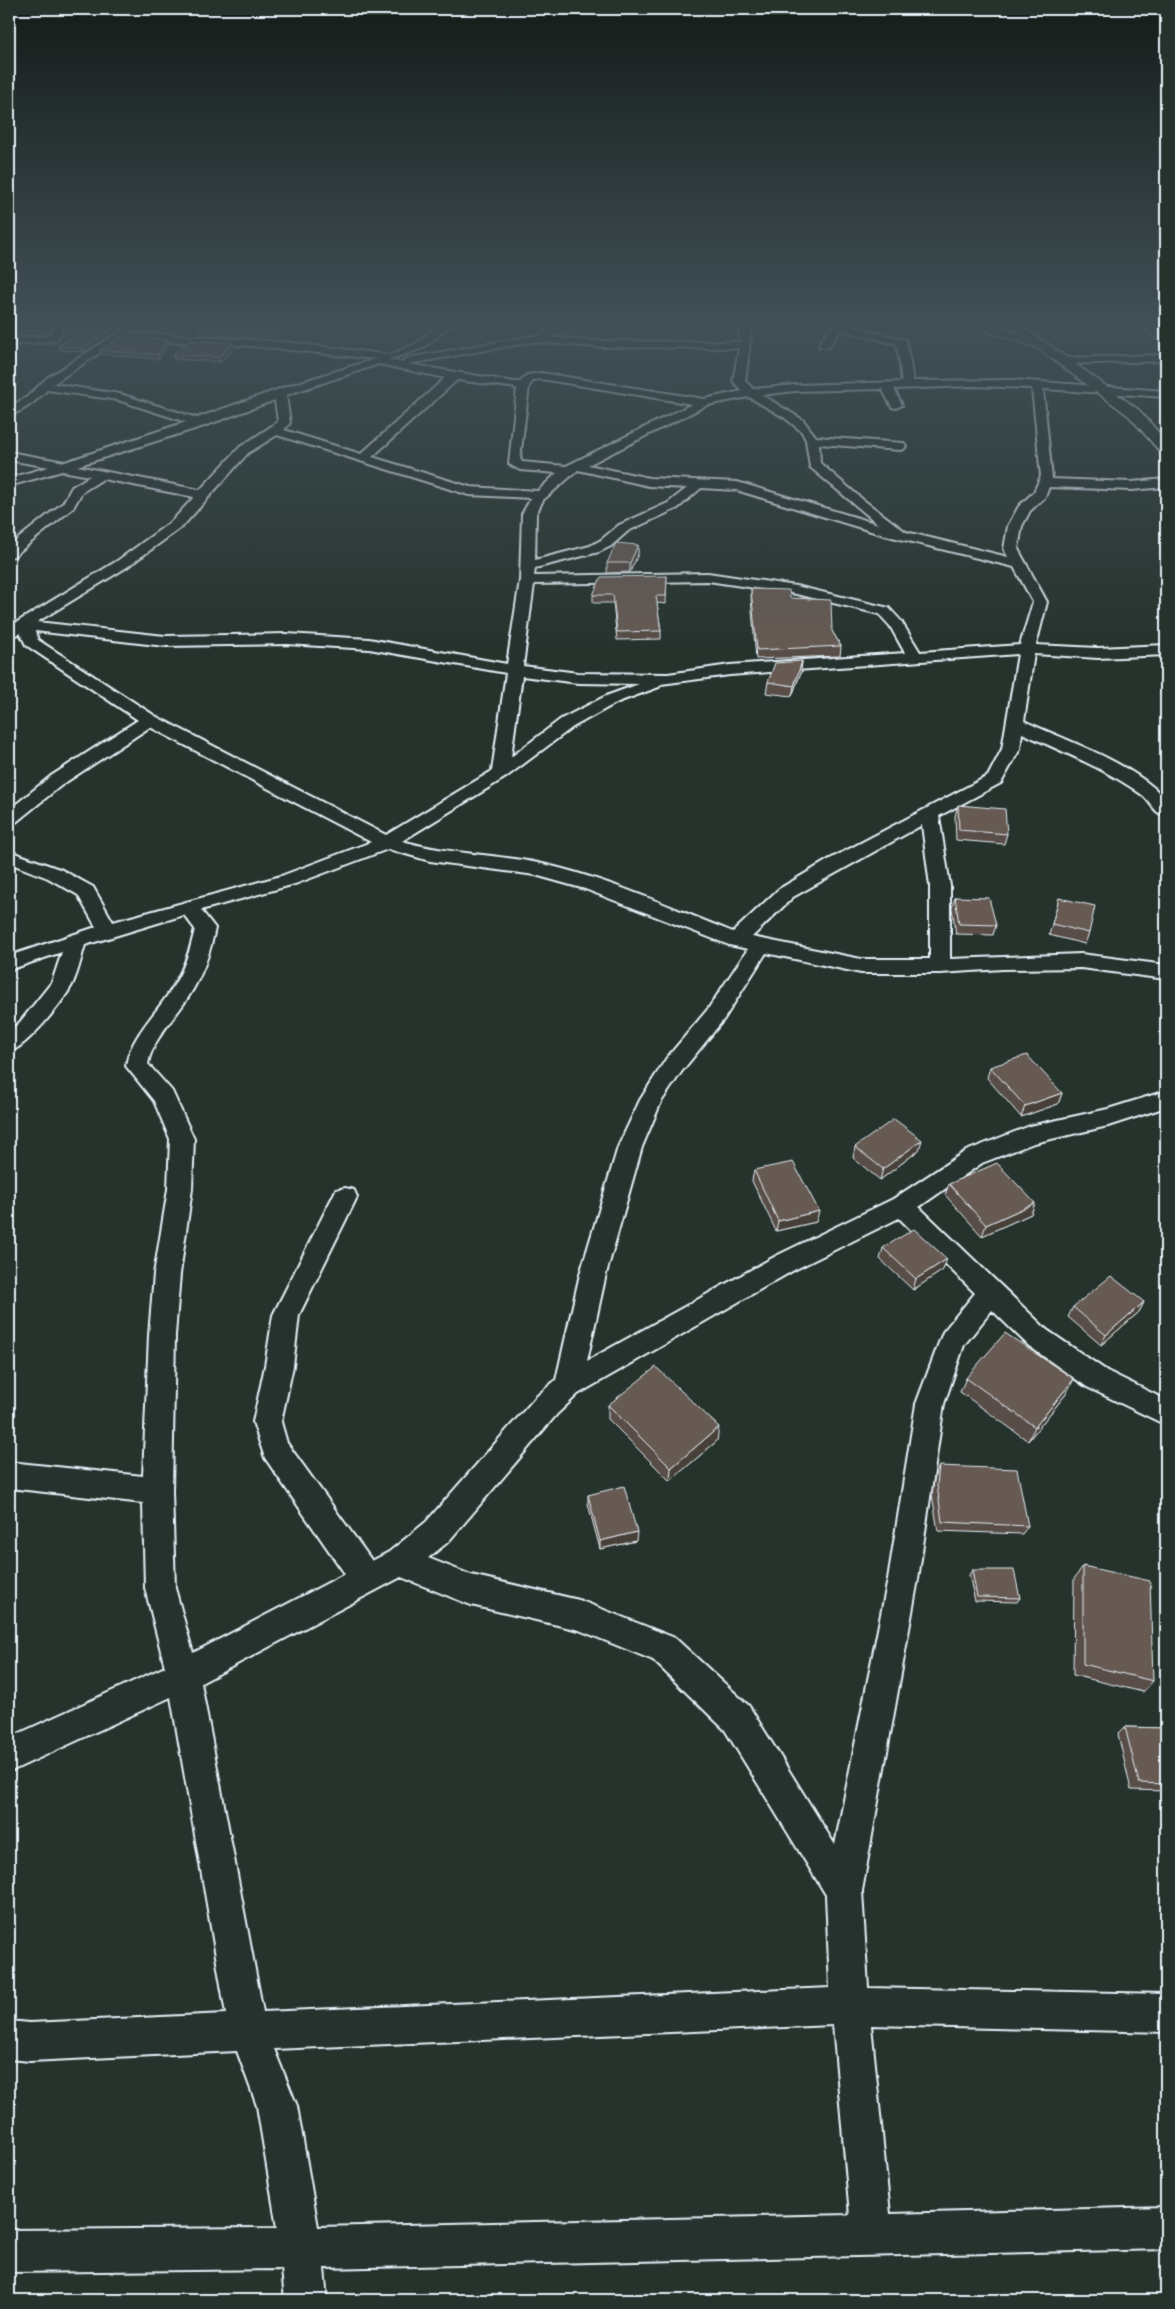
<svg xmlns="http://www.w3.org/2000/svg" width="1175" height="2309" viewBox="0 0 1175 2309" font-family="Dekko,sans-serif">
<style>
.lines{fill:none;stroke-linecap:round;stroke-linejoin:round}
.minor-casing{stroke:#e8f1f8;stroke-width:4}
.tertiary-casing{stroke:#e8f1f8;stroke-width:3}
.minor{fill:#26332d;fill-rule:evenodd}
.tertiary{fill:#26332d;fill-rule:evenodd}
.wall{fill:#584d47;stroke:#e8f1f8}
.shaded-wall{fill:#473f39;stroke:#e8f1f8}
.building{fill:#665a52;stroke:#e8f1f8}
</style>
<rect width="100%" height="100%" fill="#26332d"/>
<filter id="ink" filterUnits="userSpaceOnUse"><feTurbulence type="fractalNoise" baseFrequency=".02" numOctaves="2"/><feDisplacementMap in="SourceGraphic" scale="10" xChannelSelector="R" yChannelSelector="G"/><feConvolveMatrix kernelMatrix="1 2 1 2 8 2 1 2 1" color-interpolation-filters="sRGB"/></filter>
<g filter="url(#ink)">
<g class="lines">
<g class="minor-casing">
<g id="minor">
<polygon points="59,323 70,323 55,341 9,345 9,339 48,336"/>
<path d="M 441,323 L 453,323 L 423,348 L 388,360 L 404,363 L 403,361 L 408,358 L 532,336 L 541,336 L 541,333 L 574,323 L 591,323 L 549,337 L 597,341 L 740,342 L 739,323 L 749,323 L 751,335 L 745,381 L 753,389 L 795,385 L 902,382 L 897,344 L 841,330 L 828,347 L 820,347 L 819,345 C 829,328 830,323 851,323 L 849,326 L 906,340 L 913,381 L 1013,380 L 1166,391 L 1166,397 L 1043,389 L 1052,479 L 1131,482 L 1166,479 L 1166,487 L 1131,490 L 1049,487 L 1045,497 L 1030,511 L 1022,526 L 1018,549 L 1047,602 L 1036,645 L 1098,648 L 1166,645 L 1166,655 L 1098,658 L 1034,654 L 1024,721 C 1067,741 1136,764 1166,800 L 1166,816 C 1154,814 1151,801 1141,794 C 1105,768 1062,752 1022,733 L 1020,749 L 1001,783 L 939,816 L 950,886 L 950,959 L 1081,954 L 1166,965 L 1166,979 L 1081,968 L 1003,969 L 940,973 L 861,973 L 766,953 L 724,1019 L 682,1071 L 661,1102 L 642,1147 L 606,1274 L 587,1361 L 776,1256 L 893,1199 L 966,1151 L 1030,1126 L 1108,1109 L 1166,1091 L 1166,1107 L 1108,1126 L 1034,1143 L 982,1163 L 919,1207 L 1047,1330 L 1107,1371 L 1166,1400 L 1166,1425 L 1087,1387 L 1029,1346 L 992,1310 L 964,1345 L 944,1404 L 918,1579 L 862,1891 L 868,1988 L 1166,1994 L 1166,2032 L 871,2025 L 890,2214 L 1166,2207 L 1166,2249 L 324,2268 L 327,2300 L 285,2300 L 282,2269 L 9,2272 L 9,2230 L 277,2228 L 257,2106 L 237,2051 L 30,2061 L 9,2059 L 9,2021 L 30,2023 L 226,2014 L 171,1697 L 9,1772 L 9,1738 L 165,1667 L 145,1588 L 143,1503 L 9,1488 L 9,1462 L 143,1476 L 149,1335 L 154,1274 L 168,1189 L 170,1139 L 154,1101 L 126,1066 C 130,1037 156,1014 171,990 C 184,970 190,951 195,929 L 184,915 L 85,945 C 81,958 78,973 72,985 C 63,1002 27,1047 9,1052 L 9,1032 L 20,1022 L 52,982 L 62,952 L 9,970 L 9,956 L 96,927 L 78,895 L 48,878 L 9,863 L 9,851 L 62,870 L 93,887 L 113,922 L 281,876 L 371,842 L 150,727 L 63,784 L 15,823 L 9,824 L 9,810 L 51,776 L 138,720 L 26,645 L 20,633 L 9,638 L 9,627 L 117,561 L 172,521 L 194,497 L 103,479 L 82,492 L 73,508 L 14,556 L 9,557 L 9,546 L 63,503 L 72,487 L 90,476 L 62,471 L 9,486 L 9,478 L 49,467 L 9,460 L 9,452 L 65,462 L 186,422 L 118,400 L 47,390 C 37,400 23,412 9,415 L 9,407 L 27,397 L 47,378 L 132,324 L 137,327 L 130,333 L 286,342 L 390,355 L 415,344 ZM 120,339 L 252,346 L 375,359 L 285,387 L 197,418 L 120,394 L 53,384 ZM 532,342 L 597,347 L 739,348 L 733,381 L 742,391 L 704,399 L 541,373 L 527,375 L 520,382 L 514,382 L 408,364 ZM 379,364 L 445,378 L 361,454 L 284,430 L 290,423 L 286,395 ZM 541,379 L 692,404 L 566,466 L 522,462 L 520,458 L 529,386 L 534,380 ZM 457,380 L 517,388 L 509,464 L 520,470 L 557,473 L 538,491 L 470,487 L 372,457 ZM 971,386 L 1032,388 L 1041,476 L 1034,492 L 1019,506 L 1008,526 L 1004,549 L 1008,557 L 906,532 L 862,499 L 820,463 L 819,444 L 900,450 L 904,449 L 906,446 L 904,443 L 816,437 L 803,420 L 762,395 L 795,391 L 882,389 L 892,407 L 896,408 L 902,405 L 894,389 ZM 749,397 L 785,418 L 802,432 L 806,440 L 810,467 L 878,524 L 737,482 L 649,478 L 588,465 L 707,405 ZM 275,400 L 278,422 L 240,447 L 200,490 L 77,466 L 204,426 ZM 277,435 L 469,495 L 531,498 L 522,514 L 520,580 L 507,664 L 369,639 L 287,634 L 165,636 L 37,622 L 127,567 L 182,527 L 248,453 ZM 578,470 L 649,486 L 687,488 L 668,503 L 619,525 L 601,540 L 590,546 L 535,560 L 536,514 L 543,500 ZM 701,488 L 736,490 L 884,535 L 1014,567 L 1033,602 L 1020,645 L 920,652 L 901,621 L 889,608 L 796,586 L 708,573 L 534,576 L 535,568 L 599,552 L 611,546 L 628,531 L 678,508 ZM 708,581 L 796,594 L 879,614 L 890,626 L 905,653 L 730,665 L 668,674 L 578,673 L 523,666 L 534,584 ZM 35,631 L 165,646 L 287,644 L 369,649 L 506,673 L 492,771 L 386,835 L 155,716 L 38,640 ZM 1018,654 L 1002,749 L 988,776 L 830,859 L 779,889 L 733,932 C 669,907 605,877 538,863 C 493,854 447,854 402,841 L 506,777 L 573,727 L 618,702 L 659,687 L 661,684 L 730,675 ZM 522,676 L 578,683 L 639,684 L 606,696 L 561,719 L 511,757 ZM 922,825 L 930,886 L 930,959 L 861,959 L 752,937 L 793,897 ZM 388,849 L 430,861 L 535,875 L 585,889 L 729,945 L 748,949 L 708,1009 L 666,1059 L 640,1100 L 618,1147 L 580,1274 L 556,1380 L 537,1396 L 426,1522 L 389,1552 L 372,1561 L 287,1443 L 281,1422 L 293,1366 L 299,1315 L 357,1197 L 354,1190 L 345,1188 L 336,1190 L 273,1315 L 265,1366 L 253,1422 L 265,1458 L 345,1574 L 193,1653 L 175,1588 L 172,1491 L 175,1335 L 180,1274 L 192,1189 L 194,1139 L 172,1091 L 148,1064 C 152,1039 176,1017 189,996 C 203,974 210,953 215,928 L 201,910 L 295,884 ZM 899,1218 L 975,1293 L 943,1332 L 916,1404 L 888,1579 L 835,1845 L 749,1706 L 675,1638 L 579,1600 L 471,1575 L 428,1558 L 448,1542 L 557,1414 L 578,1394 L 794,1270 ZM 401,1577 L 471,1605 L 579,1630 L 653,1660 L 725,1730 L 826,1895 L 830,1988 L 263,2012 L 201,1683 ZM 833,2025 L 850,2215 L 318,2227 L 297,2106 L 274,2049 Z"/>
<polygon points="1005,323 1017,323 1045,344 1044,346 1036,346"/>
<polygon points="1142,323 1153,323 1166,336 1166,344 1152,336"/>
<polygon points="1166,355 1166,361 1064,364 1059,361 1064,358"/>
</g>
</g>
<g class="tertiary-casing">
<polygon id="tertiary" points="961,323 981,323 1044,341 1139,410 1166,441 1166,454 1161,453 1129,416 1036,347"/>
</g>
<use href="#minor" class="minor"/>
<use href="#tertiary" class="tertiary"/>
</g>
<g class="wall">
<polygon points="9,323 56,323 47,334 11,336 9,331 15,325 9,325"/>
<polygon points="67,323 130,323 84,352 59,350 58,346 78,334 63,334 62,329"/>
<polygon points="133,323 179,323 179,324 173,334 135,331 134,327 135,325"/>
<polygon points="284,323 271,337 201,335 200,331"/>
<polygon points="167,339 168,343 159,359 101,354 100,350"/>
<polygon points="235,347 220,362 174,359 173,355"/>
<polygon points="638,545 638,554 630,572 607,573 607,563"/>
<polygon points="667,576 666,604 657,603 661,631 661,639 617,640 613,603 593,603 593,595"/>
<polygon points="751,589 790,598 832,631 841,646 840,656 756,659 751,598"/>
<polygon points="802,661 801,672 792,696 766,693 768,682"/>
<polygon points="958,805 1007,834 1004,844 956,840 955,816"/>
<polygon points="955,897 996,925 993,935 956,934 952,908"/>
<polygon points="1059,898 1089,933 1085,944 1049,935"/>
<polygon points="990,1067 1062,1093 1058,1104 1021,1117 987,1078"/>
<polygon points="855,1147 919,1150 880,1180 853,1158"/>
<polygon points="754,1170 816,1222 776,1231 752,1181"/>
<polygon points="949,1184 1035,1203 1031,1214 982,1236 945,1195"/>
<polygon points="883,1248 943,1270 913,1290 880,1259"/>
<polygon points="1144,1302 1139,1312 1101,1345 1068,1317 1073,1307"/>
<polygon points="966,1378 1066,1394 1028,1441 960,1392"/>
<polygon points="608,1405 717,1441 670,1481 608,1419"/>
<polygon points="939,1466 1028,1526 1022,1534 938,1531 932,1494 935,1475"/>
<polygon points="588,1495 636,1541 600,1549 588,1504"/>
<polygon points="1083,1566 1153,1681 1143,1692 1073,1675 1074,1579"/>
<polygon points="972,1570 1020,1598 1017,1602 975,1601 969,1575"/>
<polygon points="1125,1727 1166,1728 1166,1791 1131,1790 1118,1734"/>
</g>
<g class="shaded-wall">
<polygon points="51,323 56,323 47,334 46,330"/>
<polygon points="121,323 130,323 84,352 83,348"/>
<polygon points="176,323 179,323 179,324 173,334 172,329"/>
<polygon points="279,323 284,323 271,337 270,333"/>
<polygon points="167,339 168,343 159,359 158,355"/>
<polygon points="234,343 235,347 220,362 219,357"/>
<polygon points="638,545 638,554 630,572 630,563"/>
<polygon points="802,661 801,672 792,696 794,686"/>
<polygon points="1062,1093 1058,1104 1021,1117 1025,1106"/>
<polygon points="922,1140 919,1150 880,1180 883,1169"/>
<polygon points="1035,1203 1031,1214 982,1236 986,1225"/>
<polygon points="819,1211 816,1222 776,1231 778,1221"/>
<polygon points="947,1259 943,1270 913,1290 916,1279"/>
<polygon points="1144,1302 1139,1312 1101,1345 1106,1335"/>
<polygon points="1074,1379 1066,1394 1028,1441 1035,1427"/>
<polygon points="719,1427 717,1441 670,1481 671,1468"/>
<polygon points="637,1532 636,1541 600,1549 600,1541"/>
</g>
<g class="building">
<polygon points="17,323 51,323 46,330 9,331"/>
<polygon points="67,323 121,323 83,348 58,346 86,329 62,329"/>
<polygon points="137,323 176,323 172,329 134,327"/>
<polygon points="209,323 279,323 270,333 200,331"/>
<polygon points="120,337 167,339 158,355 100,350"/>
<polygon points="189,340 234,343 219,357 173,355"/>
<polygon points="616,543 638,545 630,563 607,563"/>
<polygon points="667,576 666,596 656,596 661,631 617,632 613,595 593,595 601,577"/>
<polygon points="751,589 789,590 790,598 831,600 832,631 841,646 757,650"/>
<polygon points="802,661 794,686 768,682 775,663"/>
<polygon points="958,805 1005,809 1007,834 959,830"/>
<polygon points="955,897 989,898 996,925 959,924"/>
<polygon points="1059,898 1095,906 1089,933 1052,924"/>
<polygon points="1027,1055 1062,1093 1025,1106 990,1067"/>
<polygon points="894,1119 922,1140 883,1169 855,1147"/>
<polygon points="793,1162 819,1211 778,1221 754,1170"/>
<polygon points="997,1163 1035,1203 986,1225 949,1184"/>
<polygon points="914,1229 947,1259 916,1279 883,1248"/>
<polygon points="1111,1276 1144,1302 1106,1335 1073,1307"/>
<polygon points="1005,1333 1074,1379 1035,1427 966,1378"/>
<polygon points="656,1367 719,1427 671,1468 608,1405"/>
<polygon points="939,1466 1017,1469 1028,1526 942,1522 937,1485"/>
<polygon points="624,1486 637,1532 600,1541 588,1495"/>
<polygon points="1083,1566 1150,1581 1153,1681 1083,1664"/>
<polygon points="972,1570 1014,1570 1020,1598 977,1597"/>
<polygon points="1125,1727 1166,1728 1166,1784 1139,1783"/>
</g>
</g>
<linearGradient id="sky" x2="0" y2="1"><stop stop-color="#151c19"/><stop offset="0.5" stop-color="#415057"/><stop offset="1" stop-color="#415057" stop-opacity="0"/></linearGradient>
<rect width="1175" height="647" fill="url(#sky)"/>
<rect width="1175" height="2309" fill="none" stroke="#26332d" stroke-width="30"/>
<rect x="15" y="15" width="1145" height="2279" fill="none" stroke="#e8f1f8" stroke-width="2" filter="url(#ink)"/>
</svg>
